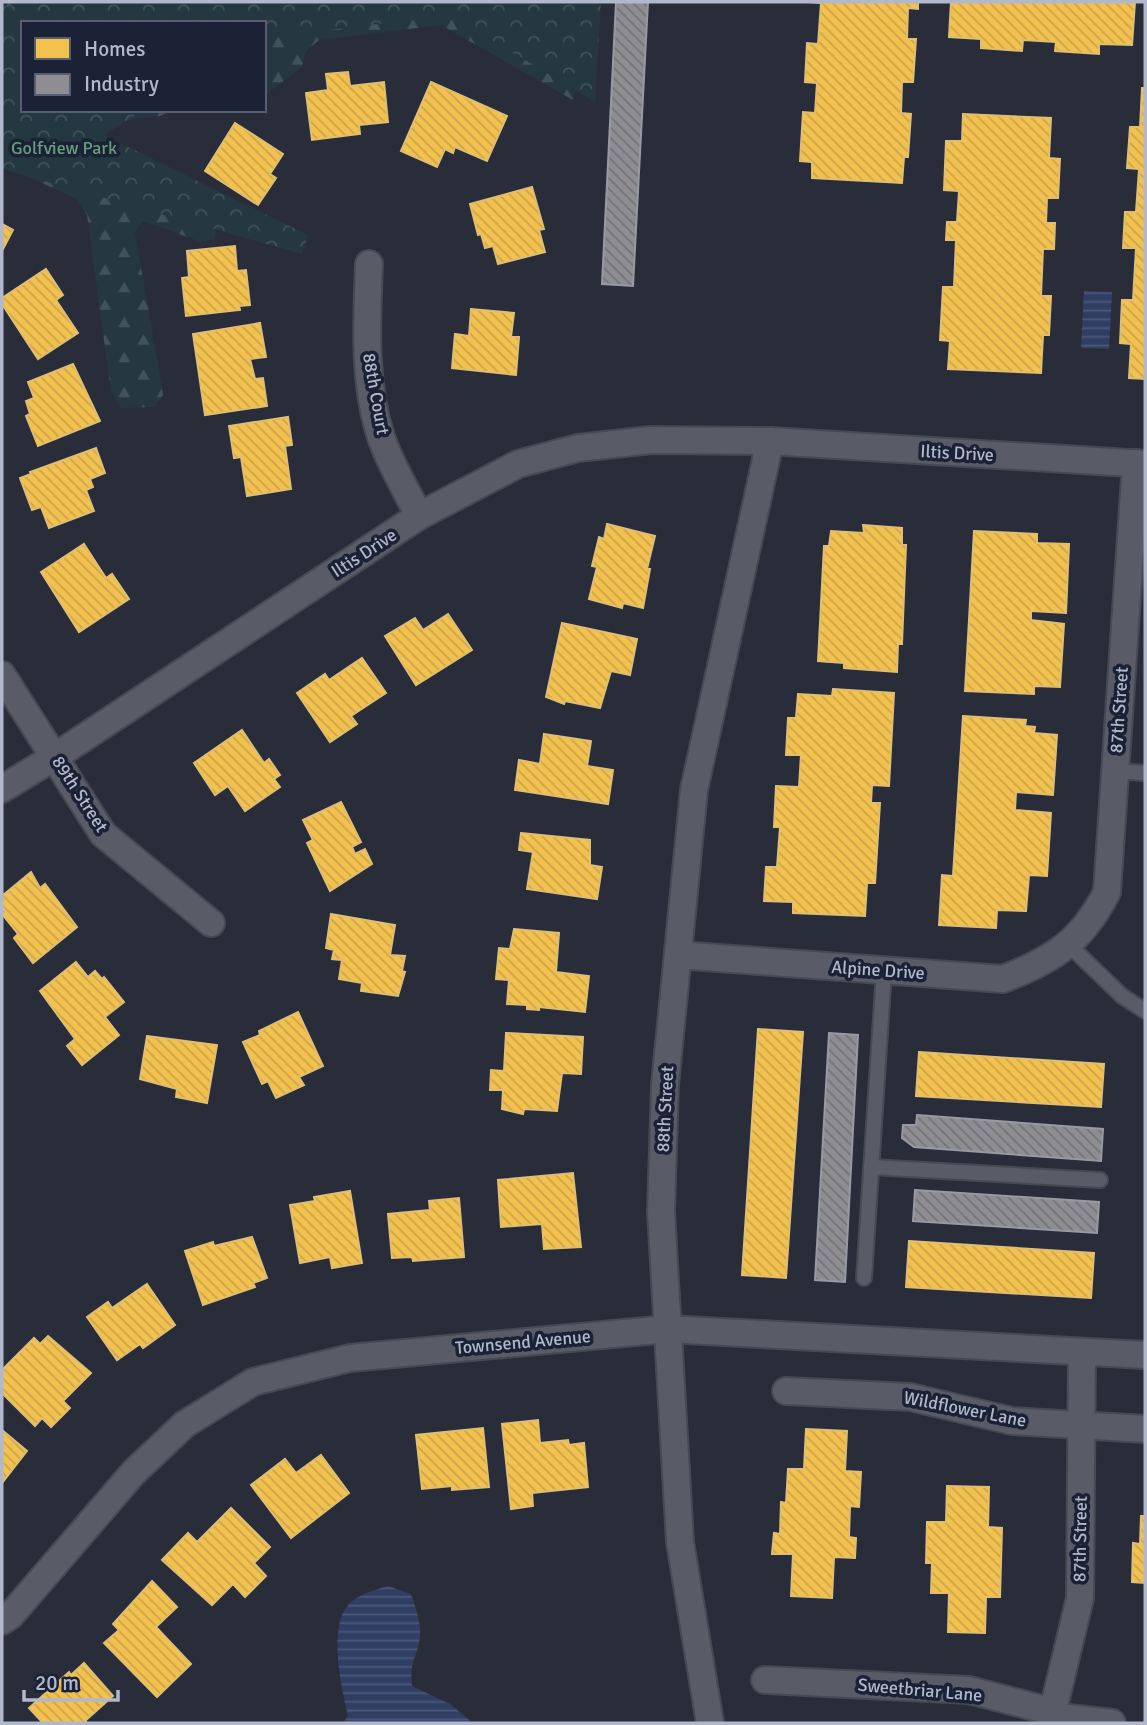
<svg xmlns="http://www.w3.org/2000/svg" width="1147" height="1725" viewBox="0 0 1147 1725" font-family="Signika,sans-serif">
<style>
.forest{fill:url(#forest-firs)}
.park{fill:url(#park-crowns)}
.water{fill:url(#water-rules)}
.homes{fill:url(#homes-back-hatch);stroke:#dfbe74;stroke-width:2}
.industry{fill:url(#industry-back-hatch);stroke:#989aa3;stroke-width:2}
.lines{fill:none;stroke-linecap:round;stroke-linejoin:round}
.lane-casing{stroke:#454952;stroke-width:18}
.street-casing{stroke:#454952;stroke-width:30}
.lane{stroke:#595c67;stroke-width:14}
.street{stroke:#595c67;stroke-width:26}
.labels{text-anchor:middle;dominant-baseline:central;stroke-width:7;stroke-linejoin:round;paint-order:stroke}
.park-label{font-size:18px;fill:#669f7c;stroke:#1b2235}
.street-label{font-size:18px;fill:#b2b8cb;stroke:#1b2235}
</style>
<defs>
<pattern id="forest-firs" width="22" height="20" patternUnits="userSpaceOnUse" patternTransform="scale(1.75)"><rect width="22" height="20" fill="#253740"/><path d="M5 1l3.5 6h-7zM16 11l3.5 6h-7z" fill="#42525a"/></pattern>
<pattern id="park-crowns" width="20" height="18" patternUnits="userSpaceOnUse" patternTransform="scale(1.75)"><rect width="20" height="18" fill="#253740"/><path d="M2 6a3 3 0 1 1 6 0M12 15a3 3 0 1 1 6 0" fill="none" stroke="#42525a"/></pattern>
<pattern id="water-rules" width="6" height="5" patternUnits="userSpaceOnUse" patternTransform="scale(1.75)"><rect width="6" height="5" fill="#303e64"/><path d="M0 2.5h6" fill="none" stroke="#4c5879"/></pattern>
<pattern id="homes-back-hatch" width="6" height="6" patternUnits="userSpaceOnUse" patternTransform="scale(1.75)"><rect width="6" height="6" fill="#f2c14e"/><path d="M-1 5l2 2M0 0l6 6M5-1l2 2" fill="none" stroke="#cca54b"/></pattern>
<pattern id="industry-back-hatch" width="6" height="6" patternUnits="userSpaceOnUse" patternTransform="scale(1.75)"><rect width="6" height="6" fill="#8d8d92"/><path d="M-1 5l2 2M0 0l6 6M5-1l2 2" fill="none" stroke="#737378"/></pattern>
</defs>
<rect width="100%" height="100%" fill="#282d39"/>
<polygon class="forest" points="2,2 586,2 585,53 573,100 441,25 319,40 306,51 302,67 264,96 264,23 23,23 23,110 173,110 160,116 112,122 93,136 220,221 214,239 201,242 143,221 135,232 163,395 155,407 121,408 111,392 87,215 75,198 2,165"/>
<polygon class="park" points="27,2 601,2 595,102 450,15 264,38 264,23 23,23 23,110 144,110 104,135 308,235 302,254 2,169 2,7"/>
<g class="water">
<polygon points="1084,291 1112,292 1109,349 1081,348"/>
<path d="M 388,1586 L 411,1594 C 416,1609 423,1627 419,1643 C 414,1664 410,1662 412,1686 L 450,1704 L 473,1723 L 343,1723 L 348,1716 C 342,1689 327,1627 349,1604 C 359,1594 375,1590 388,1586 Z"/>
</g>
<g class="homes">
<polygon points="918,2 918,9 908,8 907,39 916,39 913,82 902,82 901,113 911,114 908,157 904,157 902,183 812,178 812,162 800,161 803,112 815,113 817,83 805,82 807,43 818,44 821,3 809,2"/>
<polygon points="951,2 1135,2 1132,45 1099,44 1099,54 1055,51 1056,42 1023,40 1022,51 981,48 981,39 949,37"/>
<polygon points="348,72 350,86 384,82 388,122 359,125 360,134 312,140 306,93 328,90 326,74"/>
<polygon points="431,82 507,116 487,161 455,147 453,153 445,149 437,167 401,151"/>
<polygon points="1142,88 1145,88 1145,379 1129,378 1131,344 1120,343 1122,300 1133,300 1136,248 1123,248 1125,212 1136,212 1139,169 1127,168 1130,127 1140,127"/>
<polygon points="963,114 1051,118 1049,158 1060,159 1058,198 1047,198 1046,223 1055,223 1054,249 1043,249 1041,296 1051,296 1049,335 1043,335 1041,373 948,369 950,341 940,340 943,287 954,287 956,240 946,240 947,222 957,222 959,191 944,190 946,141 962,141"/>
<polygon points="235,123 283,154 270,174 276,178 258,205 205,171"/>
<polygon points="532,187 544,229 539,230 545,252 498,264 493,246 485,248 481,234 478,235 470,204"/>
<polygon points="2,224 13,230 2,251"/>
<polygon points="235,246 237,271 246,270 250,305 239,306 240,310 186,316 182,278 189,277 187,251"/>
<polygon points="46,269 63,295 56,300 78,333 38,359 2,304 2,298"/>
<polygon points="471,309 514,313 511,337 519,337 516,375 452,368 455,334 469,336"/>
<polygon points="260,323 266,357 250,359 255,379 263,378 267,406 205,415 193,334"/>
<polygon points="73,364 100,421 38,446 26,416 30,414 26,401 34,398 28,382"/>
<polygon points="288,417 292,445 285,446 291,489 247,496 241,457 234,458 229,426"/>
<polygon points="96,448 105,473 90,479 93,487 86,490 94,511 49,528 41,507 32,510 20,478 31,474 30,472"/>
<polygon points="607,524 655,536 647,569 650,569 643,608 623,603 622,608 589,599 597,567 592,566 599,537 604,539"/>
<polygon points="863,525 902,528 902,545 906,545 902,644 898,644 897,672 844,668 844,663 818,661 824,546 829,546 831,531 864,533"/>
<polygon points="974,531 1037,534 1037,543 1069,544 1066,613 1031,611 1031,620 1064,624 1060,687 1034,686 1034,694 965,691"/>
<polygon points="84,544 106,578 112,574 129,599 79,632 41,572"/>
<polygon points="448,614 472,650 416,685 385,636 415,618 423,630"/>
<polygon points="562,623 637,639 630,675 611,671 600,708 565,701 564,704 546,697"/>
<polygon points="362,658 386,693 351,716 357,724 330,742 297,693 325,674 329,680"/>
<polygon points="833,689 894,693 889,786 872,785 871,803 880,803 875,883 867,883 865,916 793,913 793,902 764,901 766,867 777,867 780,827 774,827 776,786 799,787 801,755 786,755 788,718 796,718 798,694 832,696"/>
<polygon points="963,716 1026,720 1025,726 1035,727 1034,733 1057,735 1053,795 1016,792 1015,810 1051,813 1047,876 1029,875 1026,911 997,910 996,928 939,925 942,875 953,876"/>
<polygon points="242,730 264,763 269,759 280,775 274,779 280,787 245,811 228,786 215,795 194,763"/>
<polygon points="544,734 591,741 587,766 613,770 608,804 515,790 519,760 540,764"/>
<polygon points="341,802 361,842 352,847 355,854 365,849 372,864 330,891 307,843 313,840 303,820"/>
<polygon points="521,833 590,840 590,865 602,867 597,899 527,889 533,852 519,850"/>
<polygon points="31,872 40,888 45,884 77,927 33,963 14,938 18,934 2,914 5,912 2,908 2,896"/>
<polygon points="331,914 395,925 390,955 405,956 402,971 405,972 398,996 361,991 362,983 339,979 342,960 332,959 334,950 326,948"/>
<polygon points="514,929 559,933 556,972 589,976 585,1012 539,1007 539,1010 527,1009 527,1005 507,1004 509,980 496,979 499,948 510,949"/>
<polygon points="76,962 88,977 95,971 102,979 104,977 124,1002 105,1017 119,1035 82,1065 67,1046 75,1039 40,991"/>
<polygon points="298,1012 323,1066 299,1077 304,1085 276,1098 268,1081 262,1084 243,1042 260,1035 259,1031"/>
<polygon points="758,1029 803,1032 786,1278 742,1275"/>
<polygon points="506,1033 583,1037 581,1074 562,1073 557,1111 524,1109 523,1114 502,1109 503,1090 490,1090 491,1070 504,1071"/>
<polygon points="147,1036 217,1045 207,1103 176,1097 177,1089 140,1079"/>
<polygon points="919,1052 1104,1064 1101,1107 916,1096"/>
<polygon points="573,1173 581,1247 544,1249 542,1224 501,1227 498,1180"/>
<polygon points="350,1191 362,1263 332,1268 330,1257 300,1263 290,1205 315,1201 314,1197"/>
<polygon points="459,1198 464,1257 413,1261 412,1257 392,1258 388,1214 430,1210 429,1201"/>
<polygon points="252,1237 267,1278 253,1283 255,1287 203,1305 185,1251 213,1242 214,1246"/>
<polygon points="909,1241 1094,1253 1091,1298 906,1287"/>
<polygon points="147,1284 175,1325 143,1348 140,1344 117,1360 87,1317 108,1302 112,1308"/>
<polygon points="48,1336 91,1373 63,1401 70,1408 51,1427 42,1418 35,1426 2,1393 2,1370 34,1338 40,1344"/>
<polygon points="538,1420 540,1443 568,1440 569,1445 584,1443 588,1487 532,1493 533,1506 511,1509 502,1424"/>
<polygon points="483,1428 489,1487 452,1490 452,1486 422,1489 416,1435"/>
<polygon points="806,1429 847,1431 845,1471 861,1472 859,1507 850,1506 849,1537 856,1538 855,1558 834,1557 832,1598 791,1596 793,1554 772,1554 774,1533 780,1534 781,1502 786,1503 788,1469 804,1469"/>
<polygon points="2,1430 27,1451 2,1483"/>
<polygon points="321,1455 349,1493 291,1538 251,1485 285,1459 296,1473"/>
<polygon points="947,1486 989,1487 988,1527 1002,1528 1000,1597 986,1597 985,1633 948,1632 949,1593 931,1593 932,1563 926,1563 927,1522 946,1522"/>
<polygon points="231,1508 270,1547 254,1563 266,1576 245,1597 233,1584 212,1605 162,1560 188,1533 197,1542"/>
<polygon points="1141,1516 1145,1516 1145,1583 1132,1582 1133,1543 1140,1544"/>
<polygon points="152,1581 177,1607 156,1627 191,1664 157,1697 104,1643 119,1630 113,1624"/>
<polygon points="84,1663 113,1696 85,1721 87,1723 43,1723 29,1708 69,1672 71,1675"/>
</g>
<g class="industry">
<polygon points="616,2 648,2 633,286 602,284"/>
<polygon points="829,1033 858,1035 845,1282 815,1280"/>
<polygon points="917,1115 1103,1129 1101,1161 914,1147 902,1138 903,1125 916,1125"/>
<polygon points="915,1190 1099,1202 1097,1233 913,1221"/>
</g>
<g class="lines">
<g class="lane-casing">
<g id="lane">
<polyline points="1115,771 1145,773"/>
<polyline points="1068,944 1122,996 1145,1011"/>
<polyline points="871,1167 1100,1180"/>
<polyline points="864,1278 884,971"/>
</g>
</g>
<g class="street-casing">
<g id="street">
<path d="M 369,264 C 367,321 363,382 381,437 C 390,464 407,491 419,516"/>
<polyline points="2,675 103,834 211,923"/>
<polyline points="2,789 56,756 419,516 518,464 578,448 651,440 770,441 1145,464"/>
<path d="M 678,955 L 1003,979 C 1053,960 1082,941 1107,892 L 1136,463"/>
<polyline points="786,1391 910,1397 1012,1421 1145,1429"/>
<polyline points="2,1621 11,1615 134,1472 185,1424 253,1382 350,1358 668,1329 1145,1355"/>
<polyline points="765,1680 969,1690 1042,1709 1052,1716 1112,1723"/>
<polyline points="710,1723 680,1542 661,1211 665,1085 694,790 770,441"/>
<polyline points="1050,1723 1080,1598 1082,1352"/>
</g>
</g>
<use href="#lane" class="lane"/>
<use href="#street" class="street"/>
</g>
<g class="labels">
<g class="park-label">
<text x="64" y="148">Golfview Park</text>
</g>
<g class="street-label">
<text transform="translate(376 394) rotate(80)">88th Court</text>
<text transform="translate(957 453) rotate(3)">Iltis Drive</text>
<text transform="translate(364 553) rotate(-33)">Iltis Drive</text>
<text transform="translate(1119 710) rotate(-86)">87th Street</text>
<text transform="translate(80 794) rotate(57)">89th Street</text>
<text transform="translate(878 970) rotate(4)">Alpine Drive</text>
<text transform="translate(665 1109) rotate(-87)">88th Street</text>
<text transform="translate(523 1342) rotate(-5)">Townsend Avenue</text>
<text transform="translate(965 1409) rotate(11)">Wildflower Lane</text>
<text transform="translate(1080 1539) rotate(-89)">87th Street</text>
<text transform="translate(920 1690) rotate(5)">Sweetbriar Lane</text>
</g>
</g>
<rect width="1147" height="1725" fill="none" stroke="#b2b8cb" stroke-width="7"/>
<rect x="21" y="21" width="245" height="91" fill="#1b2235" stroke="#575e71" stroke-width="2"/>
<rect x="35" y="38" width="35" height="21" fill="#f2c14e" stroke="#575e71" stroke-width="2"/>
<text x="84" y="56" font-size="21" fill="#b2b8cb">Homes</text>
<rect x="35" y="74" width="35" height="21" fill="#8d8d92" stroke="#575e71" stroke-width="2"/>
<text x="84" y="91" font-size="21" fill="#b2b8cb">Industry</text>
<path d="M24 1690v10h94v-10" fill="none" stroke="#b2b8cb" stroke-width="3.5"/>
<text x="35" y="1690" font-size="21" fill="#b2b8cb" stroke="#1b2235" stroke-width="5" paint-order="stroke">20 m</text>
</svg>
